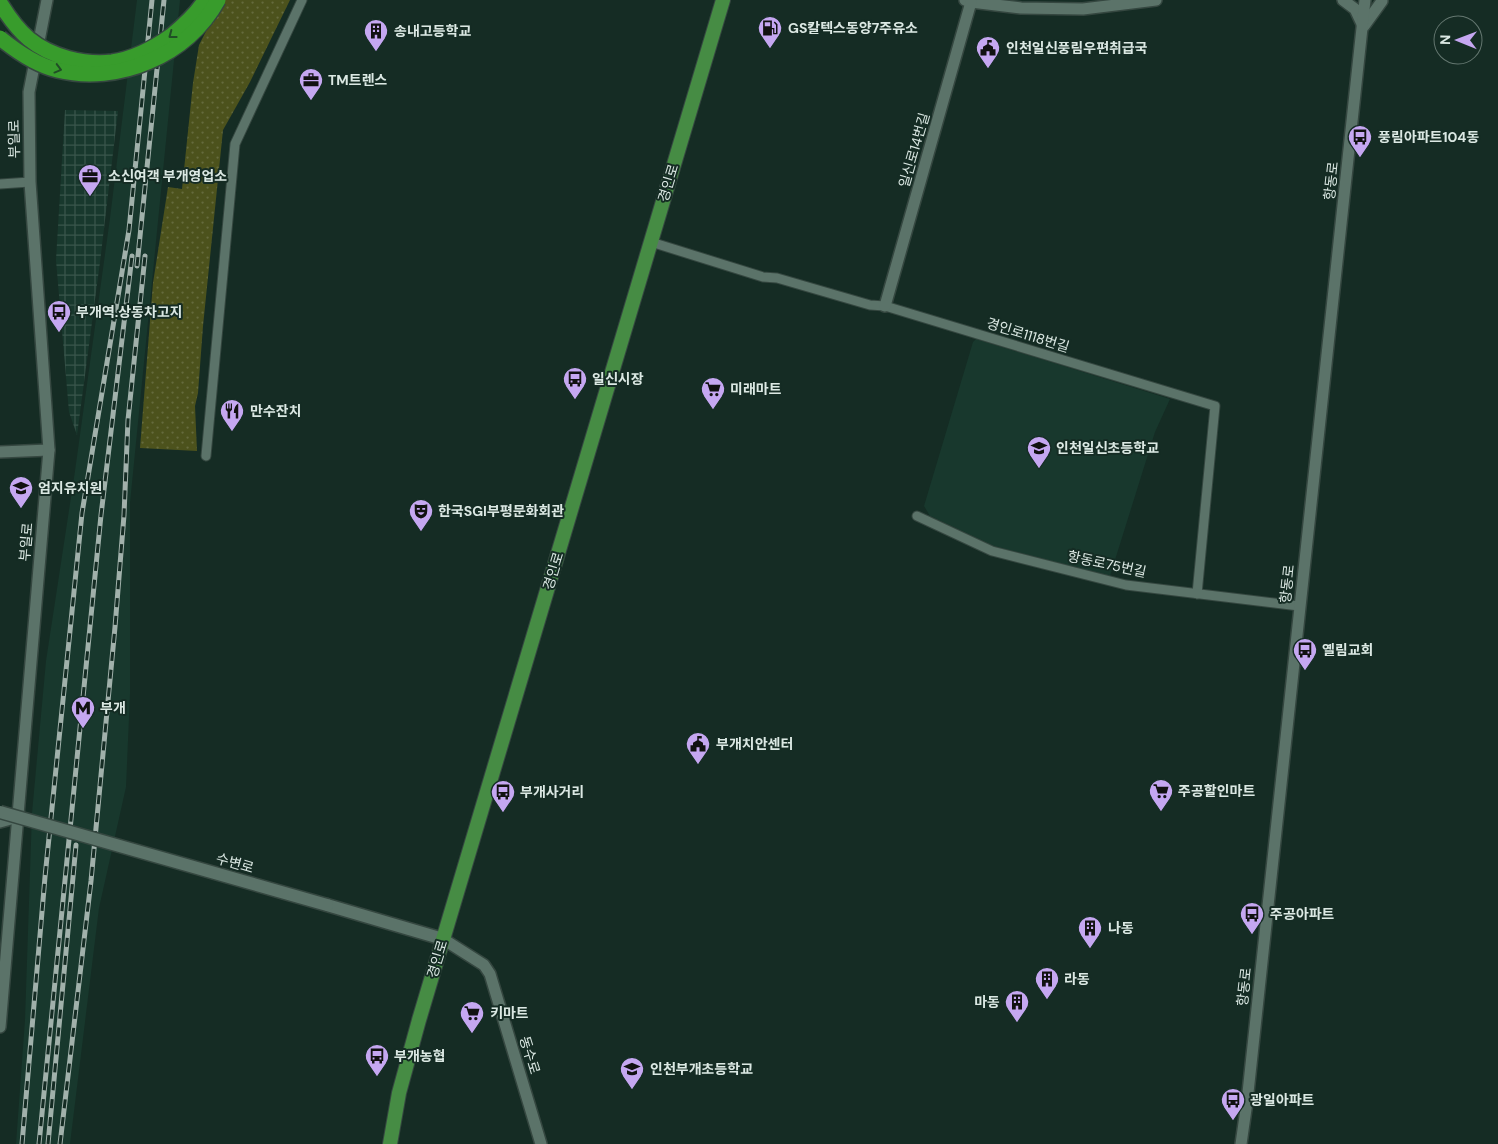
<svg xmlns="http://www.w3.org/2000/svg" width="1498" height="1144" viewBox="0 0 1498 1144" font-family="'DM Sans','Noto Sans KR',sans-serif">
<style>
.built{fill:#18382d}
.industrial{fill:url(#industrial-grid)}
.park{fill:url(#park-dots)}
.lines{fill:none;stroke-linecap:round;stroke-linejoin:round}
.minor-casing{stroke:#354740;stroke-width:11}
.tertiary-casing{stroke:#354740;stroke-width:14}
.secondary-casing{stroke:#354740;stroke-width:15}
.primary-casing{stroke:#354740;stroke-width:16}
.minor{stroke:#5b7369;stroke-width:9}
.tertiary{stroke:#5b7369;stroke-width:11}
.secondary{stroke:#5b7369;stroke-width:12}
.primary{stroke:#468c44;stroke-width:14}
.rail-casing{stroke:#a1b1ab;stroke-width:5}
.rail{stroke:#152c24;stroke-width:3;stroke-dasharray:9;stroke-linecap:butt}
.secondary-bridge-casing{stroke:#354740;stroke-width:15;stroke-linecap:butt}
.motorway-bridge-casing{stroke:#354740;stroke-width:18;stroke-linecap:butt}
.secondary-bridge{stroke:#5b7369;stroke-width:12}
.motorway-bridge{stroke:#389c2c;stroke-width:15}
.oneway{stroke:#204e26}
.labels{text-anchor:middle;dominant-baseline:central;stroke-width:4;stroke-linejoin:round;paint-order:stroke}
.poi-label{font-size:14px;font-weight:bold;fill:#dbe8e3;stroke:#152c24;text-anchor:start}
.street-label{font-size:14px;fill:#dbe8e3;stroke:#152c24}
</style>
<defs>
<pattern id="industrial-grid" width="8" height="8" patternUnits="userSpaceOnUse" patternTransform="scale(1.25)"><rect width="8" height="8" fill="#18382d"/><path d="M0 4h8M4 0v8" fill="none" stroke="#39554b"/></pattern>
<pattern id="park-dots" width="8" height="8" patternUnits="userSpaceOnUse" patternTransform="scale(1.25)"><rect width="8" height="8" fill="#4c521c"/><path d="M2 2h.1M6 6h.1" fill="none" stroke="#656b3d" stroke-width="1.8" stroke-linecap="round"/></pattern>
</defs>
<rect width="100%" height="100%" fill="#152c24"/>
<g class="built">
<polygon points="137,0 180,0 130,503 130,694 126,787 99,908 70,1144 16,1144 25,1020 32,813 46,661 75,471 110,218"/>
<polygon points="976,339 1170,399 1155,432 1110,576 994,546 930,516 924,506 973,342"/>
</g>
<polygon class="industrial" points="65,110 118,111 100,262 77,435 69,412 56,260"/>
<polygon class="park" points="222,0 290,0 250,82 223,130 203,326 198,393 195,406 197,451 140,448 153,283 168,187 182,189 193,83 199,45"/>
<g class="lines">
<g class="minor-casing">
<g id="minor">
<polyline points="0,184 30,182"/>
<polyline points="651,242 763,277 777,278 870,305 885,306 1215,406 1197,594"/>
<polyline points="206,456 235,144 302,0"/>
<polyline points="917,516 992,551 1126,585 1299,606"/>
</g>
</g>
<g class="tertiary-casing">
<g id="tertiary">
<polyline points="965,0 971,2 1021,8 1083,9 1156,0"/>
<polyline points="1343,0 1355,9 1363,26"/>
<polyline points="1364,26 1382,1"/>
<polyline points="885,306 971,2"/>
<polyline points="0,452 49,450"/>
<polyline points="0,822 18,817"/>
<polyline points="443,939 484,965 490,974 541,1144"/>
<polyline points="0,1027 49,450 30,182 29,92 47,0"/>
<polyline points="1241,1144 1247,1102 1365,0"/>
</g>
</g>
<g class="secondary-casing">
<polyline id="secondary" points="327,905 443,939"/>
</g>
<g class="primary-casing">
<polyline id="primary" points="390,1144 399,1093 419,1020 723,0"/>
</g>
<use href="#minor" class="minor"/>
<use href="#tertiary" class="tertiary"/>
<use href="#secondary" class="secondary"/>
<use href="#primary" class="primary"/>
<g class="rail-casing">
<g id="rail">
<polyline points="137,266 164,0"/>
<polyline points="22,1144 45,877 82,513 129,230 152,0"/>
<polyline points="39,1144 101,515 132,256"/>
<polyline points="48,1144 76,845"/>
<polyline points="60,1144 91,881 115,627 124,515 128,420 145,256"/>
</g>
</g>
<use href="#rail" class="rail"/>
<g class="secondary-bridge-casing">
<polyline id="secondary-bridge" points="0,812 327,905"/>
</g>
<g class="motorway-bridge-casing">
<g id="motorway-bridge">
<path d="M 0,3 C 8,16 17,29 29,39 C 51,57 84,65 112,62 C 133,59 154,48 171,36 C 183,26 197,14 205,0"/>
<path d="M 0,38 C 16,51 36,65 57,70 C 118,85 187,56 218,0"/>
</g>
</g>
<use href="#secondary-bridge" class="secondary-bridge"/>
<use href="#motorway-bridge" class="motorway-bridge"/>
</g>
<defs><path id="oneway-chevron" d="M-2-3.5L2.5 0L-2 3.5" fill="none" stroke-width="1.6" stroke-linecap="round" stroke-linejoin="round" transform="scale(1.25)"/></defs>
<g class="oneway">
<use href="#oneway-chevron" transform="translate(172 35) rotate(143)"/>
<use href="#oneway-chevron" transform="translate(58 69) rotate(15)"/>
</g>
<defs>
<g id="fuel-pin" transform="scale(1.25)"><path d="M0 17L-7.5 6A9.5 9.5 0 1 1 7.5 6Z" fill="#c5a7f1" stroke="#152c24"/><path d="M-5.5-6h7V0h2V4h1.3V-2.5L3-4.5l.8-.8L6-3V5H2.5V1h-1V6h-7ZM-4.2-4.7v3.2H.2V-4.7Z" fill="#111"/></g>
<g id="building-pin" transform="scale(1.25)"><path d="M0 17L-7.5 6A9.5 9.5 0 1 1 7.5 6Z" fill="#c5a7f1" stroke="#152c24"/><path d="M-4-6H4V6H1V3H-1V6H-4ZM-2.5-4.3h1.7v1.8h-1.7ZM.8-4.3h1.7v1.8H.8ZM-2.5-1h1.7V.8h-1.7ZM.8-1h1.7V.8H.8Z" fill="#111"/></g>
<g id="civic-pin" transform="scale(1.25)"><path d="M0 17L-7.5 6A9.5 9.5 0 1 1 7.5 6Z" fill="#c5a7f1" stroke="#152c24"/><path d="M-.6-6.5H3V-4.5H.6V-3L4-1V1h2V6H-6V1h2V-1L-.6-3ZM-1.2 2.5V6h2.4V2.5Z" fill="#111"/></g>
<g id="office-pin" transform="scale(1.25)"><path d="M0 17L-7.5 6A9.5 9.5 0 1 1 7.5 6Z" fill="#c5a7f1" stroke="#152c24"/><path d="M-6-3h4V-5.5h4V-3h4V5H-6ZM-1-4.5V-3h2v-1.5ZM-6 0V1H6V0Z" fill="#111"/></g>
<g id="bus-pin" transform="scale(1.25)"><path d="M0 17L-7.5 6A9.5 9.5 0 1 1 7.5 6Z" fill="#c5a7f1" stroke="#152c24"/><path d="M-5-6H5V4H4V6H2V4H-2V6H-4V4H-5ZM-3.5-4V0h7V-4ZM-3.5 1.2v1.5H-2V1.2ZM2 1.2v1.5H3.5V1.2Z" fill="#111"/></g>
<g id="supermarket-pin" transform="scale(1.25)"><path d="M0 17L-7.5 6A9.5 9.5 0 1 1 7.5 6Z" fill="#c5a7f1" stroke="#152c24"/><path d="M-6-5.5h2.5l.6 2H6L4.5 2H-2.5L-4.4-4H-6ZM-1.5 3.2a1.3 1.3 0 1 0 .1 0ZM3 3.2a1.3 1.3 0 1 0 .1 0Z" fill="#111"/></g>
<g id="restaurant-pin" transform="scale(1.25)"><path d="M0 17L-7.5 6A9.5 9.5 0 1 1 7.5 6Z" fill="#c5a7f1" stroke="#152c24"/><path d="M-5-6h1v4h1v-4h1v4h1v-4h1v5L-1.5 .5V6h-2V.5L-5-1ZM5-6V6H3V1.5H1.5Q1.5-4 5-6Z" fill="#111"/></g>
<g id="school-pin" transform="scale(1.25)"><path d="M0 17L-7.5 6A9.5 9.5 0 1 1 7.5 6Z" fill="#c5a7f1" stroke="#152c24"/><path d="M0-5L7-2L0 1L-7-2ZM-4 1L0 2.5L4 1V4Q0 6-4 4Z" fill="#111"/></g>
<g id="theatre-pin" transform="scale(1.25)"><path d="M0 17L-7.5 6A9.5 9.5 0 1 1 7.5 6Z" fill="#c5a7f1" stroke="#152c24"/><path d="M-5-5.5Q0-4 5-5.5V0Q5 5 0 6Q-5 5-5 0ZM-3.3-2.5H-1v1.5H-3.3ZM1-2.5H3.3v1.5H1ZM-2.8 1Q0 5.5 2.8 1Z" fill="#111"/></g>
<g id="metro-pin" transform="scale(1.25)"><path d="M0 17L-7.5 6A9.5 9.5 0 1 1 7.5 6Z" fill="#c5a7f1" stroke="#152c24"/><path d="M-5.5 5V-5H-3L0 0L3-5H5.5V5H3V-.5L0 4L-3-.5V5Z" fill="#111"/></g>
</defs>
<g fill-rule="evenodd">
<use href="#fuel-pin" x="770" y="28"/>
<use href="#building-pin" x="376" y="31"/>
<use href="#civic-pin" x="988" y="48"/>
<use href="#office-pin" x="311" y="80"/>
<use href="#bus-pin" x="1360" y="137"/>
<use href="#office-pin" x="90" y="176"/>
<use href="#bus-pin" x="59" y="312"/>
<use href="#bus-pin" x="575" y="379"/>
<use href="#supermarket-pin" x="713" y="389"/>
<use href="#restaurant-pin" x="232" y="411"/>
<use href="#school-pin" x="1039" y="448"/>
<use href="#school-pin" x="21" y="488"/>
<use href="#theatre-pin" x="421" y="511"/>
<use href="#bus-pin" x="1305" y="650"/>
<use href="#metro-pin" x="83" y="708"/>
<use href="#civic-pin" x="698" y="744"/>
<use href="#supermarket-pin" x="1161" y="791"/>
<use href="#bus-pin" x="503" y="792"/>
<use href="#bus-pin" x="1252" y="914"/>
<use href="#building-pin" x="1090" y="928"/>
<use href="#building-pin" x="1047" y="979"/>
<use href="#building-pin" x="1017" y="1002"/>
<use href="#supermarket-pin" x="472" y="1013"/>
<use href="#bus-pin" x="377" y="1056"/>
<use href="#school-pin" x="632" y="1069"/>
<use href="#bus-pin" x="1233" y="1100"/>
</g>
<g class="labels">
<g class="poi-label">
<text x="788" y="28">GS칼텍스동양7주유소</text>
<text x="394" y="31">송내고등학교</text>
<text x="1006" y="48">인천일신풍림우편취급국</text>
<text x="328" y="80">TM트렌스</text>
<text x="1378" y="137">풍림아파트104동</text>
<text x="108" y="176">소신여객 부개영업소</text>
<text x="76" y="312">부개역.상동차고지</text>
<text x="592" y="379">일신시장</text>
<text x="730" y="389">미래마트</text>
<text x="250" y="411">만수잔치</text>
<text x="1056" y="448">인천일신초등학교</text>
<text x="38" y="488">엄지유치원</text>
<text x="438" y="511">한국SGI부평문화회관</text>
<text x="1322" y="650">옐림교회</text>
<text x="100" y="708">부개</text>
<text x="716" y="744">부개치안센터</text>
<text x="1178" y="791">주공할인마트</text>
<text x="520" y="792">부개사거리</text>
<text x="1270" y="914">주공아파트</text>
<text x="1108" y="928">나동</text>
<text x="1064" y="979">라동</text>
<text x="1000" y="1002" text-anchor="end">마동</text>
<text x="490" y="1013">키마트</text>
<text x="394" y="1056">부개농협</text>
<text x="650" y="1069">인천부개초등학교</text>
<text x="1250" y="1100">광일아파트</text>
</g>
<g class="street-label">
<text transform="translate(14 139) rotate(-91)">부일로</text>
<text transform="translate(914 150) rotate(-74)">일신로14번길</text>
<text transform="translate(1331 181) rotate(-84)">항동로</text>
<text transform="translate(668 183) rotate(-73)">경인로</text>
<text transform="translate(1028 335) rotate(17)">경인로1118번길</text>
<text transform="translate(26 542) rotate(-85)">부일로</text>
<text transform="translate(1107 564) rotate(12)">항동로75번길</text>
<text transform="translate(553 571) rotate(-73)">경인로</text>
<text transform="translate(1287 584) rotate(-84)">항동로</text>
<text transform="translate(235 863) rotate(16)">수변로</text>
<text transform="translate(437 959) rotate(-73)">경인로</text>
<text transform="translate(1244 987) rotate(-84)">항동로</text>
<text transform="translate(530 1055) rotate(73)">동수로</text>
</g>
</g>
<g transform="translate(1458 40) rotate(271)"><circle r="24" fill="#152c24" stroke="#647770"/>
<path d="M0-4L9 19L0 12L-9 19Z" fill="#c5a7f1"/>
<text y="-8" font-size="14" font-weight="bold" text-anchor="middle" fill="#dbe8e3">N</text>
</g>
</svg>
